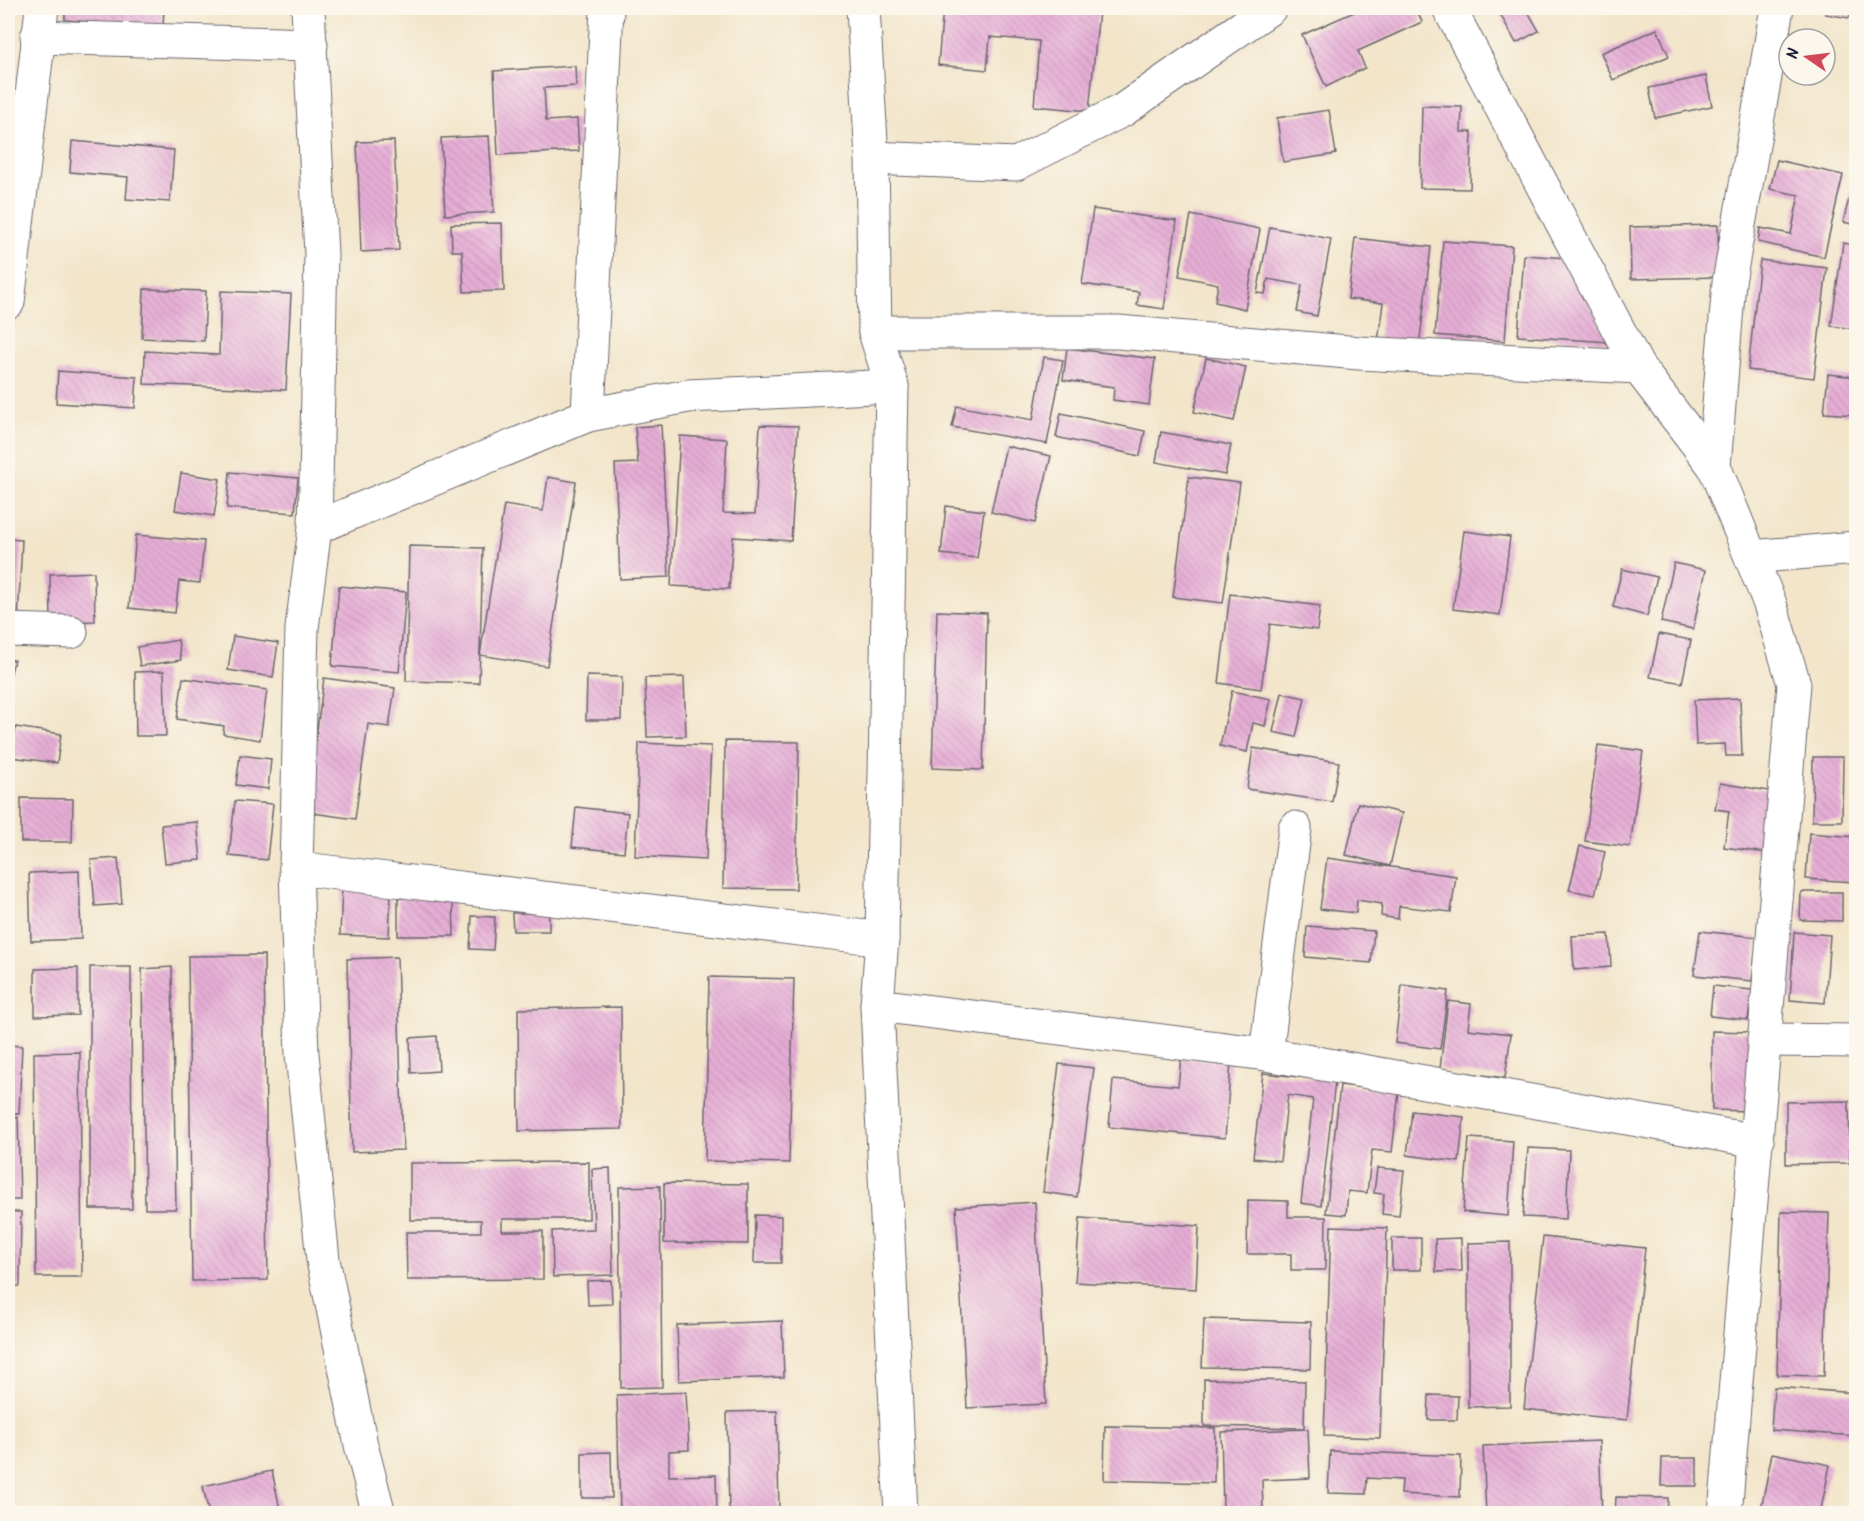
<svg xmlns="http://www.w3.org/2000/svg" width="1864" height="1521" viewBox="0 0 1864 1521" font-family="Kalam,sans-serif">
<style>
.building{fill:url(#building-back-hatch)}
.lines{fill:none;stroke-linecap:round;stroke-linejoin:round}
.street-casing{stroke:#6b666d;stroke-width:35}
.street{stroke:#fff;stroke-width:33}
</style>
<defs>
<pattern id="building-back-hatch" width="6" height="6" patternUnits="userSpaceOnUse" patternTransform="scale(1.5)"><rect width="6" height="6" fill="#e6add6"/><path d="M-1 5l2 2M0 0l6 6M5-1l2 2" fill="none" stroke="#c595b9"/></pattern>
</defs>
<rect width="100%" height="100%" fill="#fbf7ec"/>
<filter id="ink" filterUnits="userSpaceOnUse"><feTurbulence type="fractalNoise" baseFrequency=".0167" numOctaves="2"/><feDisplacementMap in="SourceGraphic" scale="12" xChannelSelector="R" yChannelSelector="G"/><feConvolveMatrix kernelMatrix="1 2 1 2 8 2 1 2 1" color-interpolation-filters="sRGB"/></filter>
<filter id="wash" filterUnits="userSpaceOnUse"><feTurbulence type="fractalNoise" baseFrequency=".008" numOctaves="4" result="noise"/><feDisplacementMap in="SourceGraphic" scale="24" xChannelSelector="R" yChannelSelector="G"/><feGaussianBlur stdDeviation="1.35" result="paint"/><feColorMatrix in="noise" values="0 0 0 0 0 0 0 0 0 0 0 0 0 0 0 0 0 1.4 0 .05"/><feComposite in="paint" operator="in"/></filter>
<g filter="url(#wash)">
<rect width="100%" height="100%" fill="#f2e5ca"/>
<g id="blocks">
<g class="building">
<polygon points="65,8 164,8 163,27 65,20"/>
<polygon points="943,8 1059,8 1099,11 1089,111 1034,106 1039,41 990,37 987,70 938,65"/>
<polygon points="1363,8 1416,8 1422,22 1358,51 1365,68 1326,87 1302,35"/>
<polygon points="1497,8 1526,8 1539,31 1516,43"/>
<polygon points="1826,8 1851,8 1849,18 1825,14"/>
<polygon points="1657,29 1669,56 1613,80 1601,53"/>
<polygon points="1788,31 1816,38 1789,39 1789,60 1782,58"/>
<polygon points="1825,40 1829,42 1826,56 1825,56"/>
<polygon points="575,66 576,86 544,88 546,121 577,119 579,151 498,155 494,71"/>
<polygon points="1706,76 1712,106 1655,118 1649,88"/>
<polygon points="1422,106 1462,107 1461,132 1472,132 1470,189 1420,188"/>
<polygon points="1329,110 1336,154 1283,162 1277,118"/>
<polygon points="489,136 494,212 445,215 441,138"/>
<polygon points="72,141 174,150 170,202 126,199 128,177 70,172"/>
<polygon points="394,141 399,250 361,252 357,142"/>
<polygon points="1777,160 1843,175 1824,257 1758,242 1760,228 1791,234 1799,195 1770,189"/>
<polygon points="1856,172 1856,225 1843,222"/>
<polygon points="1093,209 1177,221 1164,309 1137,305 1139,292 1082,284"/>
<polygon points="1191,215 1260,229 1245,309 1215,302 1218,284 1179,276"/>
<polygon points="502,223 504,291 464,292 462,251 452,251 451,224"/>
<polygon points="1718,225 1719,277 1631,279 1630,227"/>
<polygon points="1270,227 1331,239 1317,316 1297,312 1302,285 1268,279 1265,294 1257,293"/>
<polygon points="1355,238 1431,247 1419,347 1378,342 1383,303 1348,299"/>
<polygon points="1443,241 1512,246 1505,341 1435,335"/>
<polygon points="1843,243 1856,245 1856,329 1831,326"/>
<polygon points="1524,255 1567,258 1609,342 1518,336"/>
<polygon points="1760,260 1827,268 1814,378 1748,370"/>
<polygon points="144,289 206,291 204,341 142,338"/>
<polygon points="221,291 291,294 286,390 144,384 145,351 219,355"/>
<polygon points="1067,348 1155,359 1149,405 1113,400 1114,387 1063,380"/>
<polygon points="1044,357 1063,360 1047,444 952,427 957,406 1033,420"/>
<polygon points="1206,358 1246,367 1234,421 1194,412"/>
<polygon points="58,371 137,377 135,408 56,403"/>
<polygon points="1828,374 1856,377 1856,415 1824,413"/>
<polygon points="1061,413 1145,431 1140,456 1056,437"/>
<polygon points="661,425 669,577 620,579 615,464 638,463 635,427"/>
<polygon points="760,425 798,426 791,541 733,537 729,589 671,586 680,436 727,439 723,513 755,514"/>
<polygon points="1161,432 1231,445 1225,475 1156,462"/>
<polygon points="1006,446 1051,456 1035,523 991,512"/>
<polygon points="230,472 298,478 295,513 227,508"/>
<polygon points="181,473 220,479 214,516 175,510"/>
<polygon points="548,477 576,482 547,666 480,655 504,505 543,511"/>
<polygon points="1189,477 1240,483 1223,603 1173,597"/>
<polygon points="946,506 984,511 977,558 941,554"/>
<polygon points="1464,531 1510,537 1500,615 1453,609"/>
<polygon points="136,535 204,541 200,583 179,581 175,613 129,608"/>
<polygon points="8,539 22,540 18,622 8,622"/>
<polygon points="409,546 483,548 479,683 406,681"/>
<polygon points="1674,563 1706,570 1693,629 1661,622"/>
<polygon points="1622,569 1657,577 1647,616 1613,607"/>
<polygon points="94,572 95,621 51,622 50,574"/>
<polygon points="339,586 406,592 399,672 332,666"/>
<polygon points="1230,594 1320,606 1317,630 1270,624 1261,689 1219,683"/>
<polygon points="937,611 987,613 983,770 932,768"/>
<polygon points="1659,634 1691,640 1682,683 1650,677"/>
<polygon points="233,636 278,643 273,677 228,670"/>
<polygon points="178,640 181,660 140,666 137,647"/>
<polygon points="8,659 14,660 8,686"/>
<polygon points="164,671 166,736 136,736 135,672"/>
<polygon points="587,676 622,677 621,720 586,720"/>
<polygon points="684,677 686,736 647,737 645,678"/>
<polygon points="183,678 267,690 260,740 223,734 224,726 177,719"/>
<polygon points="324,678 395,688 389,727 368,724 355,819 306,812"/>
<polygon points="1232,691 1271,699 1265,726 1253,723 1247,752 1220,746"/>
<polygon points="1282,693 1305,698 1296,737 1273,732"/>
<polygon points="1740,698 1742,756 1726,756 1725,744 1696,745 1694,700"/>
<polygon points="16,727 61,734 57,763 11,757"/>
<polygon points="725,741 799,742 796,889 723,888"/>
<polygon points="639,743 711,746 706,860 635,856"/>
<polygon points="1598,745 1643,751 1630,847 1585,841"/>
<polygon points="1253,748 1339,762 1332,802 1247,789"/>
<polygon points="240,755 271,759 268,789 236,785"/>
<polygon points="1813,757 1843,757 1842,821 1812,821"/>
<polygon points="1720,783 1782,793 1773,854 1724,847 1729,811 1715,809"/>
<polygon points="21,798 73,799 72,842 21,842"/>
<polygon points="235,801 273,804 267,860 229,856"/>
<polygon points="1358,803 1402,813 1390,866 1346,855"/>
<polygon points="576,807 628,813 624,852 572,847"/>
<polygon points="197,822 201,860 165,863 161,825"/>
<polygon points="1809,833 1856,837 1856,882 1806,879"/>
<polygon points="1580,846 1605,852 1595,895 1569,890"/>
<polygon points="118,858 122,904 95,906 91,860"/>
<polygon points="1327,858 1456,876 1451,912 1399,906 1398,919 1381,916 1382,904 1357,900 1356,913 1320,909"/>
<polygon points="79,871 81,939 31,941 29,873"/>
<polygon points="342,888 391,890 389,937 340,935"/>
<polygon points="1801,892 1842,892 1842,921 1800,920"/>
<polygon points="398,898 453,898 454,936 398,936"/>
<polygon points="512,913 549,913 549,931 513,931"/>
<polygon points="472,916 495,917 493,950 470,949"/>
<polygon points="1307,926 1374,931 1371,963 1305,957"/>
<polygon points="1700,931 1757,937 1752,981 1694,975"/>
<polygon points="1794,932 1830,935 1825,1003 1790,1000"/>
<polygon points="1609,934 1611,967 1574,970 1572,936"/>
<polygon points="264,955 268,1280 192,1281 188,956"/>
<polygon points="397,957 403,1150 352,1152 347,959"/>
<polygon points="90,967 131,967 132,1209 90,1209"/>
<polygon points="172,967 176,1209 145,1209 142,969"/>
<polygon points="78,968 78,1015 35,1016 35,969"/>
<polygon points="709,977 794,979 789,1163 705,1161"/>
<polygon points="1402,985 1448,991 1440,1049 1395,1043"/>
<polygon points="1713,986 1752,990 1748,1020 1710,1016"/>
<polygon points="1448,1001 1471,1004 1468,1029 1511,1034 1505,1078 1440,1069"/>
<polygon points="621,1007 622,1129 519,1131 518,1009"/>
<polygon points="1712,1031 1752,1032 1750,1111 1712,1110"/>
<polygon points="437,1036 439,1071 411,1073 410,1038"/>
<polygon points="8,1045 22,1046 19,1114 8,1113"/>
<polygon points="80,1052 82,1277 36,1277 34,1053"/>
<polygon points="1181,1058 1231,1062 1225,1138 1109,1127 1113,1080 1178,1086"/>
<polygon points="1059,1064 1094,1068 1077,1197 1043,1192"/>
<polygon points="1263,1073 1335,1081 1321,1206 1301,1203 1313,1099 1288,1095 1280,1161 1253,1158"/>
<polygon points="1340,1085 1399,1092 1392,1152 1372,1150 1367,1193 1348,1191 1346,1215 1326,1213"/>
<polygon points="1849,1101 1850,1163 1786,1164 1786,1102"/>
<polygon points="1412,1111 1464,1117 1459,1162 1407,1155"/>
<polygon points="18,1117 20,1200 8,1200 8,1118"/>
<polygon points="1469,1138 1513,1141 1508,1216 1463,1212"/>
<polygon points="1528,1148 1569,1150 1566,1219 1523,1217"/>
<polygon points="589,1162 589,1219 502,1219 502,1231 543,1231 543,1279 407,1280 406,1232 481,1232 481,1220 410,1220 410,1163"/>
<polygon points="610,1168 613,1275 553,1277 552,1231 594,1229 592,1169"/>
<polygon points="1377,1168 1404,1170 1399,1216 1382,1214 1384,1194 1374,1193"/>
<polygon points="664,1183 748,1184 748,1244 664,1243"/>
<polygon points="660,1186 662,1387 621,1388 619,1187"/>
<polygon points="1248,1200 1288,1201 1288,1217 1326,1217 1325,1270 1291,1270 1291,1254 1247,1254"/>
<polygon points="1035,1202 1046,1404 967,1408 956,1207"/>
<polygon points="8,1212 21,1212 20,1286 8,1286"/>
<polygon points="1781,1212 1829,1213 1824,1376 1777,1375"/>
<polygon points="755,1215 781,1216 781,1263 754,1263"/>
<polygon points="1080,1218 1199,1226 1196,1289 1075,1282"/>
<polygon points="1331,1226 1387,1228 1380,1438 1324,1436"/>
<polygon points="1543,1237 1645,1248 1627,1420 1524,1409"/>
<rect x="1392" y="1238" width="29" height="32"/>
<polygon points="1461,1238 1462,1271 1436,1272 1435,1239"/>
<polygon points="1510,1242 1510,1406 1468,1407 1468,1243"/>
<polygon points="611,1280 612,1304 588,1305 587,1281"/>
<polygon points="1204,1319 1311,1322 1310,1369 1202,1367"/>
<polygon points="782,1321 784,1377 679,1381 677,1325"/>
<polygon points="1204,1379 1305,1381 1304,1428 1204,1426"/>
<polygon points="1774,1387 1856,1393 1856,1436 1771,1430"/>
<polygon points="686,1392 689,1450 669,1451 669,1476 716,1475 717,1512 620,1514 617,1395"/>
<polygon points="1429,1395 1458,1396 1457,1420 1428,1420"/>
<polygon points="777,1411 779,1512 729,1513 727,1412"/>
<polygon points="1105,1426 1215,1428 1214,1483 1104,1480"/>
<polygon points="1308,1429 1310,1478 1262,1480 1263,1508 1223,1509 1221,1432"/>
<polygon points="1599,1441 1602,1514 1486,1514 1483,1446"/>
<polygon points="1330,1451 1461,1456 1460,1497 1401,1494 1402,1480 1367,1478 1366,1494 1328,1493"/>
<polygon points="611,1452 612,1498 582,1498 582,1453"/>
<polygon points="1772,1453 1830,1465 1820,1514 1760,1514"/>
<polygon points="1662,1458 1697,1458 1697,1486 1661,1486"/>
<polygon points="272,1471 281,1514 209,1514 203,1486"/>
<polygon points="1616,1497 1668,1498 1667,1514 1615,1514"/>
</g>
</g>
</g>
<g filter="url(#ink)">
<use href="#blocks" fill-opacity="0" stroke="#6b666d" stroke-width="1.5"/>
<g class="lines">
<g class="street-casing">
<g id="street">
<polyline points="308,8 321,254 315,528 302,628 296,868 302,1054 323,1260 361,1445 379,1514"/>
<polyline points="863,8 872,158 875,332 892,386 882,939 877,1005 901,1514"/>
<polyline points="1449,8 1638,367 1714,466"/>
<polyline points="37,37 311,45"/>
<polyline points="872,158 1016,164 1123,110 1270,8"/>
<polyline points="8,302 42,8"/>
<polyline points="875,332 1118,332 1359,353 1638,367"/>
<polyline points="588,415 607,8"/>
<polyline points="315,528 588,415 688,396 892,386"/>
<polyline points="1751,557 1856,548"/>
<polyline points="8,630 71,632"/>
<polyline points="296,868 882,939"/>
<polyline points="877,1005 1266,1054 1757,1141"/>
<polyline points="1764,1040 1856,1041"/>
<polyline points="1266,1054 1295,828"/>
<polyline points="1725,1514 1794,684 1770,604 1714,466 1729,282 1777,8"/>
</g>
</g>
<use href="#street" class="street"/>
</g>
</g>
<rect width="1864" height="1521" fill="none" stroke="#fbf7ec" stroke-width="30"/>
<g transform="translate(1807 57) rotate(284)"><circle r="28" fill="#fbf7ec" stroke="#a4a2a5" stroke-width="1.5"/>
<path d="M0-4.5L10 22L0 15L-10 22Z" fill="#d1495b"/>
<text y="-9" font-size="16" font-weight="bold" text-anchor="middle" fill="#22223b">N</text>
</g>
</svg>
